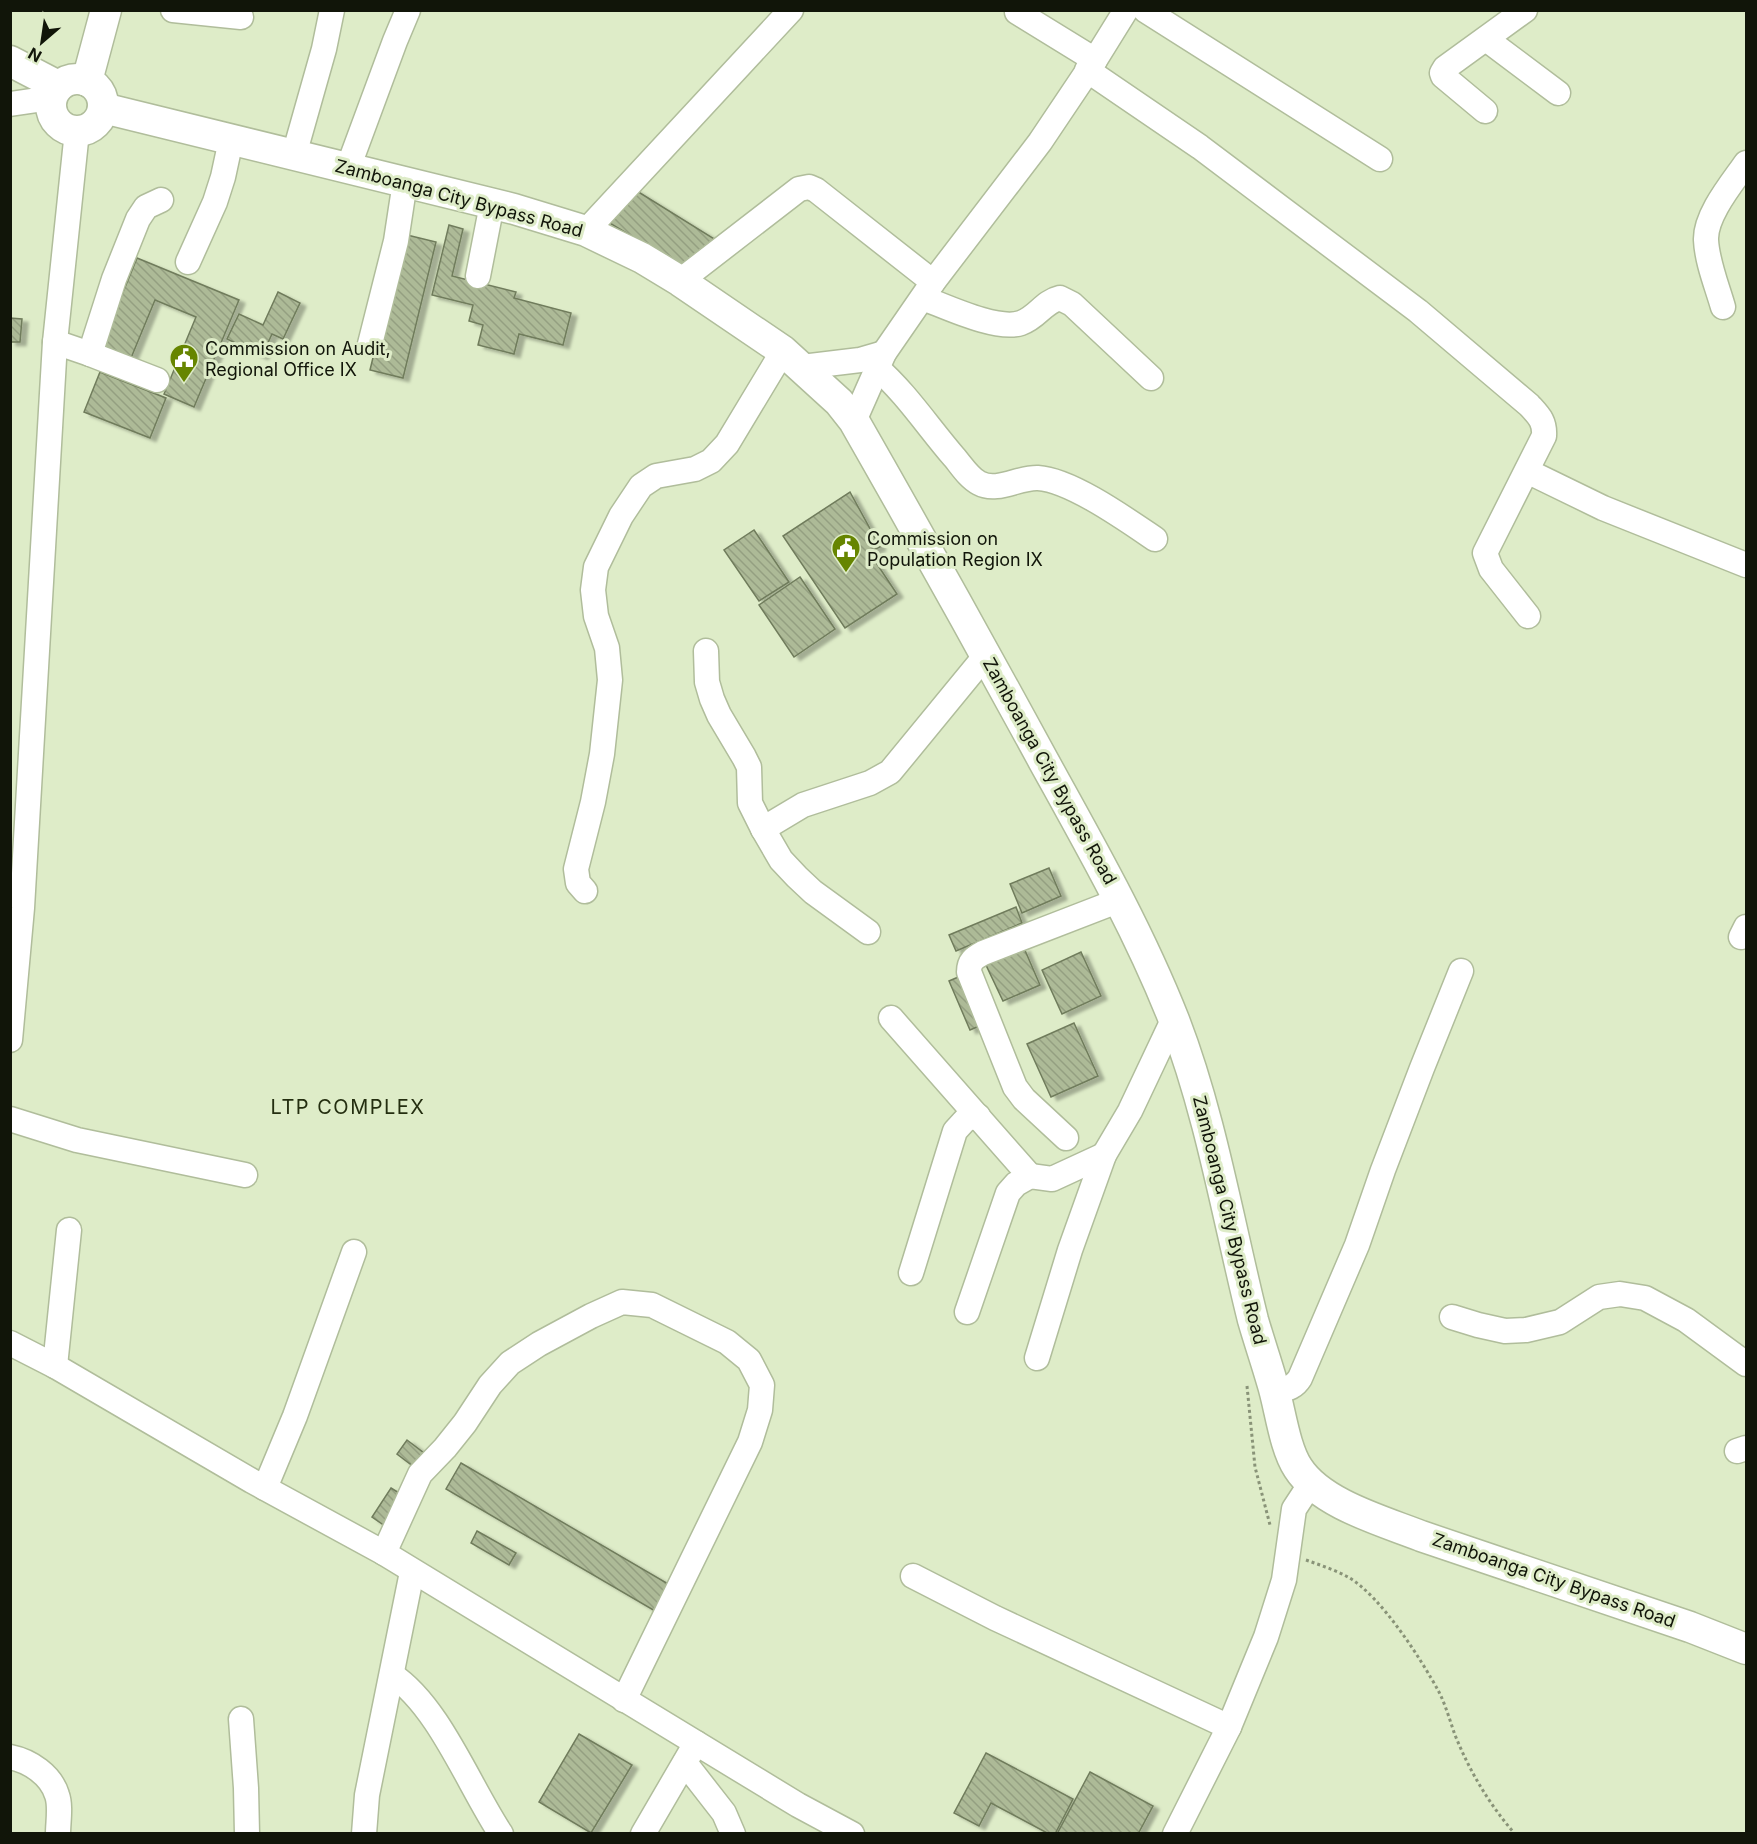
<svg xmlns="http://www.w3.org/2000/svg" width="1757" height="1844" viewBox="0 0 1757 1844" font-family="Inter,sans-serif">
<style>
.building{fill:url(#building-back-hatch);stroke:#707c5c;stroke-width:1.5;filter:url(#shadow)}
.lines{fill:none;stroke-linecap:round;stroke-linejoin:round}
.minor-casing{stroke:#b0bd9b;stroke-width:27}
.major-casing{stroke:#b0bd9b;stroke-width:33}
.path{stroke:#899378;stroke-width:3;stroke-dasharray:3 3;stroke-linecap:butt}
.minor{stroke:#fff;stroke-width:24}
.major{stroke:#fff;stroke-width:30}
.labels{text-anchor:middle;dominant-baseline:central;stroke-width:6;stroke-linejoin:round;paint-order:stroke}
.street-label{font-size:18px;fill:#111509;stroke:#deecc8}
.poi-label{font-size:18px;fill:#111509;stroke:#deecc8;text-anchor:start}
.neighbourhood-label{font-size:20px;letter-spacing:1.5px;fill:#242e10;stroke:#deecc8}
</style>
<defs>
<pattern id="building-back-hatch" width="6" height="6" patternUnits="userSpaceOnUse" patternTransform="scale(1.5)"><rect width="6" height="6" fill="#adba97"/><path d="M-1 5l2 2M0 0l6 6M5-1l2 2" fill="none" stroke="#949f81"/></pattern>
<filter id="shadow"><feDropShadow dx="6" dy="3.5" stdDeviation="1.5" flood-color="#0004"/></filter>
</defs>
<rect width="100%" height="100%" fill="#deecc8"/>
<g class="building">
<polygon points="632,188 716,240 683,267 603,219"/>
<polygon points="449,225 463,229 452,276 516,292 514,298 571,313 563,345 519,334 514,354 478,345 483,325 469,321 473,305 432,295"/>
<polygon points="403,234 436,242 403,378 370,370"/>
<polygon points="137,258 239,300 194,407 164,394 196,317 155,300 131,358 101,346"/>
<polygon points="278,292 300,303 283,339 272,334 262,356 227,339 239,314 263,325"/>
<polygon points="10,318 22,319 20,342 10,342"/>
<polygon points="100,372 166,398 150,438 84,412"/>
<polygon points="850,492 880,547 869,552 897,594 845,628 783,536"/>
<polygon points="754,530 789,582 759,601 724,550"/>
<polygon points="800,577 835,629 794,657 759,605"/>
<polygon points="1049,868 1061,896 1022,913 1010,884"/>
<polygon points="1016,907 1022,923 956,951 949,935"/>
<polygon points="1024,948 1040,985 1003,1001 986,965"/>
<polygon points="1081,952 1101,996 1062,1014 1042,970"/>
<polygon points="963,975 984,1024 970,1030 949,981"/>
<polygon points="1074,1023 1098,1076 1051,1097 1027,1044"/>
<polygon points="407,1440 424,1453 414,1467 397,1454"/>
<polygon points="461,1463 670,1585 655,1611 446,1489"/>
<polygon points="391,1488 404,1496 385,1526 372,1517"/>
<polygon points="477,1531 516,1553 509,1565 471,1543"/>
<polygon points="579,1734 632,1765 591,1833 539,1802"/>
<polygon points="986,1753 1073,1799 1055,1834 1049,1834 991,1803 979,1826 954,1813"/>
<polygon points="1090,1772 1153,1806 1138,1834 1057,1834"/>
</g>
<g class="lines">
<g class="minor-casing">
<g id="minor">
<polyline points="173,10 241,17"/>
<polyline points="1145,10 1380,159"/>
<polyline points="1017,12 1095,60"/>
<polyline points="1486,39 1558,93"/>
<path d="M 1087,70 L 1200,147 L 1281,208 L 1418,311 L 1529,405 C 1539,416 1545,421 1544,436 L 1485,553 L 1491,569 L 1528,616"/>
<polyline points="10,104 51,98"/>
<polyline points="1485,111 1443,76 1442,73 1445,68 1525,10"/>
<polyline points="294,155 324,49 332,10"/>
<polyline points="348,168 395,41 408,10"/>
<polyline points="586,231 791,10"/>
<polyline points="188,262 215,202 223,177 231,140"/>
<polyline points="478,276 492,204"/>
<polyline points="680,281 799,189 809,187 816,190 933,282"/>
<path d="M 923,298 C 947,307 997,331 1021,323 C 1038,317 1043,302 1060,298 L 1072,304 L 1151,378"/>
<path d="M 1723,307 C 1717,286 1707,262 1706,240 C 1705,215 1733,182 1746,163"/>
<polyline points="55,342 90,354 157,380"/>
<polyline points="370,344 396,241 405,182"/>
<polyline points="90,354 114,279 138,219 146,207 161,200"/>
<polyline points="802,367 860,360 884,353"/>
<path d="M 876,367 C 906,393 928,427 954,457 C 961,465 969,478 979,483 C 997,493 1019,477 1038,478 C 1071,480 1127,520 1155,539"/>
<polyline points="854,421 884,353 933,282 1040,142 1095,60 1126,10"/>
<polyline points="1527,471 1603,508 1746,565"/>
<polyline points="706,651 707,682 712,699 719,715 744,757 749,767 750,803 763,829 781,860 797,877 813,892 868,932"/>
<polyline points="763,829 803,805 870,783 890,772 986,655"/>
<polyline points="585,891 578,883 576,869 593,802 602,754 610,680 607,648 596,616 593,590 596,567 621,516 641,486 656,476 695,469 711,461 727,444 783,351"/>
<polyline points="1741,937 1746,927"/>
<polyline points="891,1018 1030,1176"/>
<polyline points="10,1040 22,908 55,342 77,131"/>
<polyline points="10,1119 77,1140 245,1175"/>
<path d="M 1066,1138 L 1024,1099 L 1015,1087 L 969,972 C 969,961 974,958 983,953 L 1120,900"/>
<polyline points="911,1273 955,1131 966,1119 978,1116"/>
<polyline points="967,1312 1008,1193 1016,1184 1030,1176 1052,1179 1104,1155"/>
<polyline points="1452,1317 1478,1325 1505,1331 1526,1330 1560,1322 1599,1297 1620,1294 1645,1298 1686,1320 1746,1364"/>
<polyline points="10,1343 55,1366 252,1481 384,1553 798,1805 852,1834"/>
<polyline points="1037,1358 1070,1250 1104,1155 1130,1111 1173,1020"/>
<polyline points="55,1366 69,1230"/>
<path d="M 1275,1392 C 1286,1389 1294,1388 1300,1378 L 1357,1245 L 1383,1170 L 1422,1068 L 1461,971"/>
<polyline points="1737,1451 1746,1448"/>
<polyline points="265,1488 295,1416 354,1252"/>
<polyline points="384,1553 420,1474 445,1448 465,1423 490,1385 510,1363 539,1344 591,1316 622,1302 652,1305 727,1342 749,1360 762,1385 760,1410 750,1442 624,1700"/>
<polyline points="913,1576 995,1618 1229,1727"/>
<path d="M 392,1675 C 439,1706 469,1786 501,1834"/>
<polyline points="241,1719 246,1788 247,1834"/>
<path d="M 10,1757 C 30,1761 51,1775 57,1795 C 61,1806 58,1822 58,1834"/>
<polyline points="685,1763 724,1813 733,1834"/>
<polyline points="364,1834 367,1795 412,1572"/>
<polyline points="643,1834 696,1743"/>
<polyline points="1175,1834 1229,1727 1266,1637 1284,1580 1294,1509 1311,1483"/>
</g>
</g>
<g class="major-casing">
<g id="major">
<polyline points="10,61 58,86"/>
<circle cx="77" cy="105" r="26"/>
<polyline points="87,81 106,10"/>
<path d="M 103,108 L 514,209 L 586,231 L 642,258 L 680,281 L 783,351 L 839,402 L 854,421 C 918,533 981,646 1043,760 C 1090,845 1138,929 1174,1020 C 1211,1116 1228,1220 1253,1320 C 1259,1341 1266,1361 1272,1382 C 1280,1407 1284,1447 1298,1468 C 1321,1504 1383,1521 1421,1536 L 1690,1627 L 1746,1649"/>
</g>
</g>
<g class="path">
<polyline points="1247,1386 1255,1467 1270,1525"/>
<path d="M 1306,1560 C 1320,1565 1335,1570 1348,1577 C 1381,1596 1421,1659 1439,1692 C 1446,1706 1450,1721 1455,1735 C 1470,1772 1489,1804 1515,1834"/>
</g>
<use href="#minor" class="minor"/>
<use href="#major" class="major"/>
</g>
<defs>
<g id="civic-pin" transform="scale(1.5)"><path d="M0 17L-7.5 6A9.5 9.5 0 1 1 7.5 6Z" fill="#668500" stroke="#deecc8"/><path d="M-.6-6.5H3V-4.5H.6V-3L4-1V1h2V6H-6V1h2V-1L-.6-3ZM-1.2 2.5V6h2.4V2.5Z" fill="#fff"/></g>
</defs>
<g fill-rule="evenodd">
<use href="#civic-pin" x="184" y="358"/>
<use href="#civic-pin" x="846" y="548"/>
</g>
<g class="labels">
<g class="street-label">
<text transform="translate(459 198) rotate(15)">Zamboanga City Bypass Road</text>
<text transform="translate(1050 771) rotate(61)">Zamboanga City Bypass Road</text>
<text transform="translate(1230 1220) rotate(76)">Zamboanga City Bypass Road</text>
<text transform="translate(1554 1580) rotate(19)">Zamboanga City Bypass Road</text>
</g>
<g class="poi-label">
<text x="205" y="348">Commission on Audit,<tspan x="205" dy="21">Regional Office Ⅸ</tspan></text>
<text x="867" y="538">Commission on<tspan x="867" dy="21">Population Region IX</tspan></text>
</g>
<g class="neighbourhood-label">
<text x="348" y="1107">LTP COMPLEX</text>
</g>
</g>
<rect width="1757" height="1844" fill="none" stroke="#111509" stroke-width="24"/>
<g transform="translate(42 42) rotate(209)" stroke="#deecc8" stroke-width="4.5" paint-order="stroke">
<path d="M0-4.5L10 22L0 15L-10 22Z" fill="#111509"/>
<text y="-9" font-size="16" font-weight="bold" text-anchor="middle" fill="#111509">N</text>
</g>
</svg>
